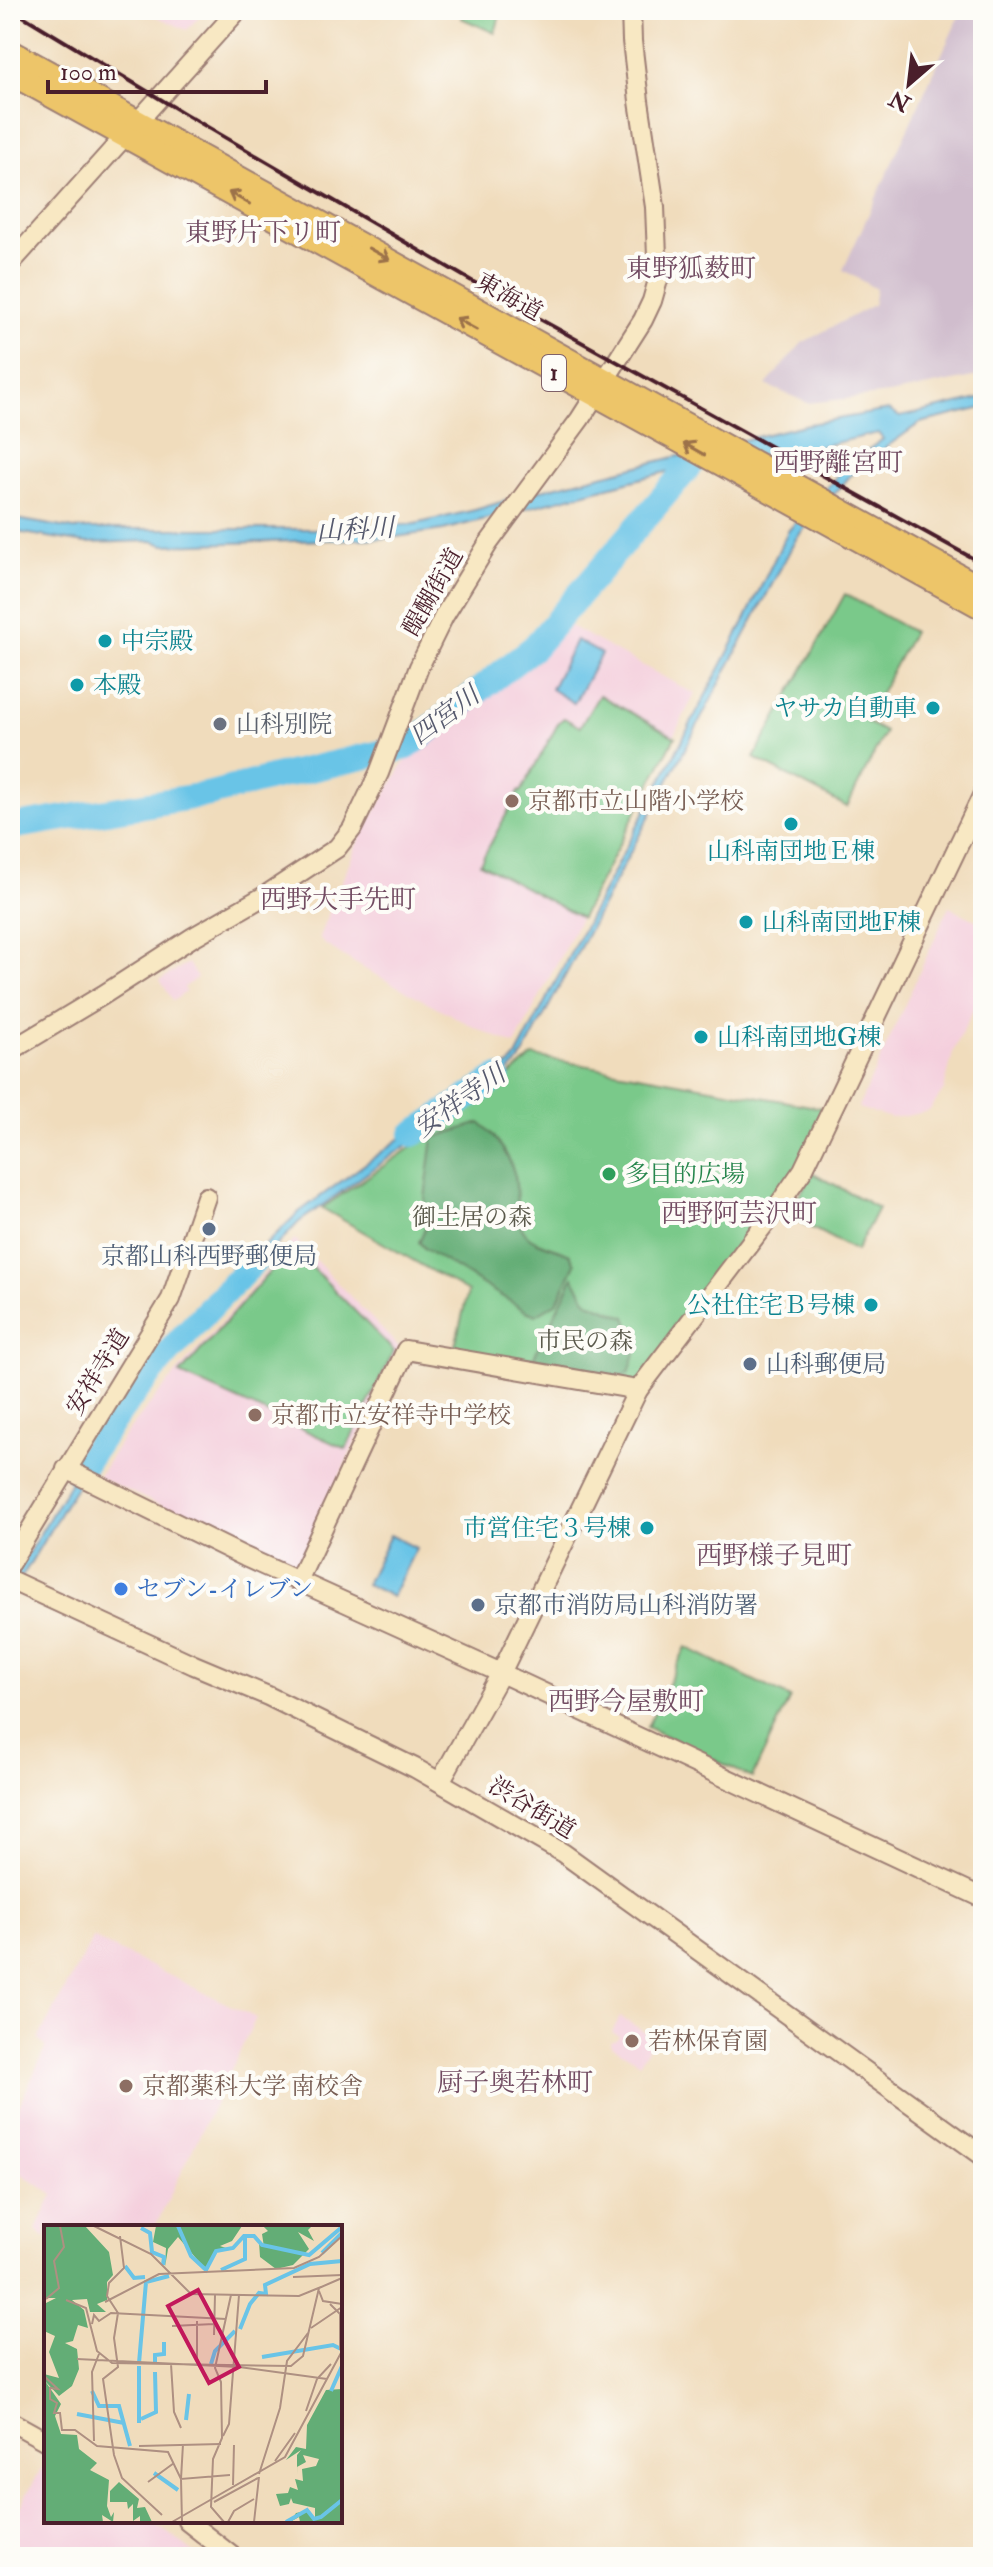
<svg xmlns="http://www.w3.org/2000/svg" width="993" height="2567" viewBox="0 0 993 2567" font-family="'IM FELL Double Pica','Noto Serif JP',serif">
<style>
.built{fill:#f4cfdd}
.industrial{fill:#d0bdcd}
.green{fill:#7ac98a;stroke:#62745a;stroke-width:2}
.forest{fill:#63ad76;stroke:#566650;stroke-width:2}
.water{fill:#69c4e7;stroke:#5a7289;stroke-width:2}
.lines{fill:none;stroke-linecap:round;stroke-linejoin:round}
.river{stroke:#69c4e7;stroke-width:26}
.secondary-casing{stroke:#9d7e74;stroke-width:22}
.highway-casing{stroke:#9d7e74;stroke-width:26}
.secondary{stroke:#f8e8c3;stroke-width:18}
.highway{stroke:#edc569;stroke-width:22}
.rail{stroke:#4a1f2b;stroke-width:4}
.oneway{stroke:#9c724a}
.culture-dot{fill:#0f9aa8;stroke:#fdfcf7;stroke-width:3}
.worship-dot{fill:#6b7280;stroke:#fdfcf7;stroke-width:3}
.education-dot{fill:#8d6e63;stroke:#fdfcf7;stroke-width:3}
.leisure-dot{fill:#2e9e5b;stroke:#fdfcf7;stroke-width:3}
.service-dot{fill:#5c6f8a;stroke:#fdfcf7;stroke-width:3}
.shop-dot{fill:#3f7fe0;stroke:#fdfcf7;stroke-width:3}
.labels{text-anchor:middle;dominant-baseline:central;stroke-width:8;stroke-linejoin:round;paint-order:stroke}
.shield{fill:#fdfcf7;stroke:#806168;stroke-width:2}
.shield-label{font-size:22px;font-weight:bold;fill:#4a1f2b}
.street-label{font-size:24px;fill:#4a1f2b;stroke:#fdfcf7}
.culture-label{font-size:24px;fill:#0d838f;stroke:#fdfcf7;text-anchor:start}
.worship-label{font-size:24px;fill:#5b616d;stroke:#fdfcf7;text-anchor:start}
.education-label{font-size:24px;fill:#785e54;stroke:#fdfcf7;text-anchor:start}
.leisure-label{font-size:24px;fill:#27864d;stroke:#fdfcf7;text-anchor:start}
.park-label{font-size:24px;fill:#5b5a4c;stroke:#fdfcf7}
.service-label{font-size:24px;fill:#4e5e75;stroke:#fdfcf7;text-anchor:start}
.shop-label{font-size:24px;fill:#366cbe;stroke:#fdfcf7;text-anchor:start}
.neighbourhood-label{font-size:26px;fill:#724c62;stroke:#fdfcf7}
.water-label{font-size:26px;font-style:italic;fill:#55596d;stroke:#fdfcf7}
.inset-river{fill:none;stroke:#69c4e7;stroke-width:4}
.inset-road{fill:none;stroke:#ae9082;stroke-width:2}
.view{fill:#c2185b;fill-opacity:0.15;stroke:#c2185b;stroke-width:4}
.inset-edge{fill:none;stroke:#4a1f2b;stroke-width:4}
</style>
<rect width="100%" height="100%" fill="#fdfcf7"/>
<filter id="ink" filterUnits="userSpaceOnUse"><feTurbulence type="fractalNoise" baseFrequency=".0125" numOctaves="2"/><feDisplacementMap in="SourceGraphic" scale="16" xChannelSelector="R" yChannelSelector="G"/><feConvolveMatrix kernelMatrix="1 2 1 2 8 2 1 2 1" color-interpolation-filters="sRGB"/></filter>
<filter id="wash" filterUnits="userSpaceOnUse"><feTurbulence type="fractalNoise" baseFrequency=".006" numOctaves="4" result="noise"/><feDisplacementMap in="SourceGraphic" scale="32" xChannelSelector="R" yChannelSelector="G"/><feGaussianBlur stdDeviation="1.8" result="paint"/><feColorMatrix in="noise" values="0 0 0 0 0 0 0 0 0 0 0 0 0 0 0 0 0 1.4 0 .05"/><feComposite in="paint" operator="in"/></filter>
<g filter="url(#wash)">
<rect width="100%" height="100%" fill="#f0dcbc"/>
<g class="built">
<polygon points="141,10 205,10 187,30"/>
<polygon points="570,626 695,694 515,1045 476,1028 361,967 323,943 319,937 359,839 404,763 539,660"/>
<polygon points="949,907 983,924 983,989 953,1052 944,1090 929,1111 906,1116 891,1118 858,1108"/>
<polygon points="188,963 197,978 184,987 186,992 173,1001 160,980"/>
<polygon points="295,1239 400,1348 298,1564 293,1566 98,1477 122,1439 161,1391"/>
<polygon points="93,1938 256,2018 155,2227 46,2227 46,2238 36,2231 53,2195 10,2166 10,2125 46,2047 38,2039"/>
<polygon points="620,2017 654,2037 640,2063 612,2046 611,2042 617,2040 619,2036 612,2032"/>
<polygon points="41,2469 46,2471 46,2521 147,2521 168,2533 199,2557 10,2557 10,2524"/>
</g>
<polygon class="industrial" points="962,10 983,10 983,375 889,394 808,403 766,385 802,343 873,305 876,289 843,270"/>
<g class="green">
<polygon points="465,10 499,10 501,12 495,33 461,18"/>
<polygon points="845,594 913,632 865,721 885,732 847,807 754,758"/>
<polygon points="599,695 675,737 581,918 480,863 519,791 521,792 559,722 564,718 580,727"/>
<polygon points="533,1056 833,1110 803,1170 638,1390 452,1358 468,1292 322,1208 482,1099"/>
<polygon points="813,1173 878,1208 856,1251 787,1215"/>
<polygon points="303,1258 394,1351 346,1449 180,1374 280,1260"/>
<polygon points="686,1647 790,1698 752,1778 647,1727"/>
</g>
<g class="forest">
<path d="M 480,1123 C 496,1135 510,1157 515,1176 C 519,1195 512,1223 529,1237 C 539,1245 558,1248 570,1254 L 575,1264 L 557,1302 L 536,1315 L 526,1311 L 425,1249 L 419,1242 L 426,1226 L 425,1198 L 433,1138 Z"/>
<polygon points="573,1277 588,1302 626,1317 637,1348 629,1373 602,1383 527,1371"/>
</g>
<g class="water">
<polygon points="983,398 983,408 920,423 857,468 797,537 520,1061 488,1092 394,1154 299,1222 226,1299 108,1439 72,1493 10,1597 10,1584 89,1451 174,1355 262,1248 299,1212 398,1140 454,1109 514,1061 742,626 788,531 848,464 883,439 878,433 809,449 689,466 443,530 389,538 164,545 153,541 86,543 10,531 10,518 74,529 332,529 415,524 475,510 537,491 804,425 888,410 900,417"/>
<polygon points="576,640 601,654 574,703 551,689"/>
<polygon points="390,1535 416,1548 392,1597 366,1584"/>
</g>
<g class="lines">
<g class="river">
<polyline points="10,827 210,794 271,778 407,747 534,647 693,462"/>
<polyline points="413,1134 497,1078"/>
<path d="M 79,1473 C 125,1394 192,1326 255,1261"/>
</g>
</g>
</g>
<g filter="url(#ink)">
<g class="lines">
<g class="secondary-casing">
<g id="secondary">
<polyline points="10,264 238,10"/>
<polyline points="10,1051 103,995 193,937 266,895 337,848 352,829 379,773 419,667 444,616 488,544 580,419 643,320 652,301 658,280 655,207 639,101 632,41 631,10"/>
<polyline points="66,1469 245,1557 501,1673 983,1898"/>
<polyline points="10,1563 171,1299 206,1197"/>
<polyline points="10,1580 194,1665 268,1696 415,1768 563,1853 983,2156"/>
<polyline points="298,1581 406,1350 638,1390"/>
<polyline points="440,1782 501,1673 638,1390 773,1213 803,1170 983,794"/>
<polyline points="10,2421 46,2441"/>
<polyline points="187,2521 233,2557"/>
</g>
</g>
<g class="highway-casing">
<g id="highway">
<polyline points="10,51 983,589"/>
<polyline points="10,73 983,608"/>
</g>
</g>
<use href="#secondary" class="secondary"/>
<use href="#highway" class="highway"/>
<polyline class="rail" points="13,10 185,114 489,291 983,564"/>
</g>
<defs><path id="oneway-shaft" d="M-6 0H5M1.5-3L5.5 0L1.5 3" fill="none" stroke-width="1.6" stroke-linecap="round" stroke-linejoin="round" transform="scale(2)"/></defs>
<g class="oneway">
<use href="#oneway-shaft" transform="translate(239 198) rotate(-151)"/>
<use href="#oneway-shaft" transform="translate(379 254) rotate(29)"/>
<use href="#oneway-shaft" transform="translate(466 324) rotate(-151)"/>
<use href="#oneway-shaft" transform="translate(694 449) rotate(-151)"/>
</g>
</g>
<g class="culture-dot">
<circle cx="105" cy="641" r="8"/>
<circle cx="77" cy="685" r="8"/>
<circle cx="933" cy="708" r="8"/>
<circle cx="791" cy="824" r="8"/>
<circle cx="746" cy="922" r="8"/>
<circle cx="701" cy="1037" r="8"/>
<circle cx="871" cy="1305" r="8"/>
<circle cx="647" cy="1528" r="8"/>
</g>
<circle class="worship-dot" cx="220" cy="724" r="8"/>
<g class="education-dot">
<circle cx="512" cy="801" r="8"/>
<circle cx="255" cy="1415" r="8"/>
<circle cx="632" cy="2041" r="8"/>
<circle cx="126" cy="2086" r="8"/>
</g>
<circle class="leisure-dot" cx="609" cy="1174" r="8"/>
<g class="service-dot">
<circle cx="209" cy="1229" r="8"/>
<circle cx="750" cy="1364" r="8"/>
<circle cx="478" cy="1605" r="8"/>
</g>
<circle class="shop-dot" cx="121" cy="1589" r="8"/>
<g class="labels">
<rect class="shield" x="542" y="355" width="24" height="36" rx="6"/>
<g class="shield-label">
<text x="554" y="373">1</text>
</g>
<g class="street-label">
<text transform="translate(509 297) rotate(29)">東海道</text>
<text transform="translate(433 592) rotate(-60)">醍醐街道</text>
<text transform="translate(98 1372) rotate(-58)">安祥寺道</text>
<text transform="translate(532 1808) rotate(31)">渋谷街道</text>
</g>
<g class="culture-label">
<text x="121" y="641">中宗殿</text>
<text x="93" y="685">本殿</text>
<text x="917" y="708" text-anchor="end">ヤサカ自動車</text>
<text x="791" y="851" text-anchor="middle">山科南団地Ｅ棟</text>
<text x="762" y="922">山科南団地F棟</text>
<text x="717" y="1037">山科南団地G棟</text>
<text x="855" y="1305" text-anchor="end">公社住宅Ｂ号棟</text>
<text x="631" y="1528" text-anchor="end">市営住宅３号棟</text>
</g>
<g class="worship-label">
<text x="236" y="724">山科別院</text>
</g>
<g class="education-label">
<text x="528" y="801">京都市立山階小学校</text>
<text x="271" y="1415">京都市立安祥寺中学校</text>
<text x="648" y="2041">若林保育園</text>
<text x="142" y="2086">京都薬科大学 南校舎</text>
</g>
<g class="leisure-label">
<text x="625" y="1174">多目的広場</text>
</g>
<g class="park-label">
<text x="472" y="1217">御土居の森</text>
<text x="585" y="1341">市民の森</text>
</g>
<g class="service-label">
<text x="209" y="1256" text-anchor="middle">京都山科西野郵便局</text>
<text x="766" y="1364">山科郵便局</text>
<text x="494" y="1605">京都市消防局山科消防署</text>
</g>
<g class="shop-label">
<text x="137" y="1589">セブン-イレブン</text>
</g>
<g class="neighbourhood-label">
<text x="263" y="233">東野片下リ町</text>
<text x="691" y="269">東野狐薮町</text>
<text x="838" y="463">西野離宮町</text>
<text x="338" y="900">西野大手先町</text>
<text x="739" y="1214">西野阿芸沢町</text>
<text x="774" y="1556">西野様子見町</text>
<text x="626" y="1702">西野今屋敷町</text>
<text x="515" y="2083">厨子奥若林町</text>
</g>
<g class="water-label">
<text transform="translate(355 530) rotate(-3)">山科川</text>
<text transform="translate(445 716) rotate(-37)">四宮川</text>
<text transform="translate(460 1101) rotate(-35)">安祥寺川</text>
</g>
</g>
<g transform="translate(44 2225)">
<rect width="298" height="298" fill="#f0dcbc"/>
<path d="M 0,1 L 41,1 L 65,27 L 69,50 L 63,57 L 63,75 L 53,79 L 62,87 L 46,87 L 43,74 L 28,75 L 40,85 L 44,103 L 34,100 L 29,116 L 21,118 L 33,124 L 35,144 L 28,161 L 15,171 L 1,156 L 17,179 L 11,191 L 17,209 L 33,210 L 35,224 L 53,238 L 46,245 L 65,255 L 63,281 L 67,292 L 70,287 L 69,297 L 58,290 L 59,297 L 0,297 L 0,149 L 15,153 L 5,127 L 11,111 L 0,106 L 0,79 L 12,73 L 0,73 ZM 112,1 L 135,2 L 198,1 L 188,16 L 176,21 L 182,23 L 171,27 L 162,45 L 134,12 L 124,24 L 121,42 L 122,23 L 109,17 ZM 219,1 L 268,1 L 264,5 L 270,16 L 254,7 L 265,24 L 249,40 L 232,44 L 216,32 L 215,17 L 220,22 L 218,9 L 224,6 ZM 298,164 L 298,297 L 256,297 L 255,292 L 246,297 L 252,288 L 262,286 L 271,294 L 271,283 L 249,278 L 247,273 L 245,279 L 236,281 L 232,269 L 244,268 L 246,262 L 254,265 L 251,254 L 259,256 L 258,244 L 272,241 L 275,234 L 259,230 L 262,237 L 253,242 L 254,250 L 253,241 L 253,230 L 257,225 L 242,235 L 252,222 L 262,224 L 263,200 L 282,165 ZM 75,257 L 95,274 L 93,283 L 101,282 L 108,297 L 96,297 L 96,291 L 89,296 L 89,279 L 84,284 L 83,277 L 66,277 L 66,266 Z" fill="#63ad76"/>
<path class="inset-river" d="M 134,1 L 147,31 L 162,45 L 172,26 L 189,23 L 200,11 L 210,11 L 218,20 L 265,30 L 298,2M 97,3 L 106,8 L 108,27 L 120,32 L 119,40M 278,28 L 298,8M 81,41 L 90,53 L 101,52M 177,45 L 201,34 L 201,11M 196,104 L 206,79 L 215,68 L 222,69 L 221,60 L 266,39 L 298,36M 218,132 L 289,120 L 297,124M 111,137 L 111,130 L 120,129 L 120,117M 95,138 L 102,57 L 125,51M 167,139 L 171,126 L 191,106M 95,141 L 95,198M 48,166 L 55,181 L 75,181 L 86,221M 287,166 L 298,141M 33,189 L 80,198M 97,194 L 112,187 L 111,147M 142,195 L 145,169M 110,248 L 134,265M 242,297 L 263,285 L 270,294 L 277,292 L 298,275"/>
<path class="inset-road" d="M 50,1 L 107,29 L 147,69 L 255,71 L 277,62M 249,52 L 298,50M 275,66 L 279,76 L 298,79M 2,74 L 15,63 L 10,36 L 20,22 L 16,1M 22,75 L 42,83 L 53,126 L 68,138 L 247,141 L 259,131 L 275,63 L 298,53M 61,77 L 115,49 L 250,43 L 275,32 L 298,11M 286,79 L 296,89 L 296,125M 74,88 L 70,113 L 74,142 L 59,154 L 70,230 L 78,253 L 118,290M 74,88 L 63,71 L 65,58 L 80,43 L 76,11M 48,99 L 50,90 L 55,96 L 67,88 L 182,94M 128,101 L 170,99M 267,103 L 298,82M 170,110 L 171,70M 33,134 L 195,142 L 283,154M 153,138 L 153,96M 127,139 L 130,187 L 137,203M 0,151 L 14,164 L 6,163 L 6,174 L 13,178 L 10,188 L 16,188 L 18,205 L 31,205 L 53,221 L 124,227 L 137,254 L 138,297M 262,186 L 273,154 L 287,139M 179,211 L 185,199 L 195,70M 50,216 L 48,147 L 55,129M 139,219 L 137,254 L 186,250M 95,221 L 177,219M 231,236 L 251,208M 215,249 L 236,183 L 243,136 L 264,108M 104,257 L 130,238M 189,260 L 190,220M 170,277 L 214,253M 128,297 L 241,232 L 298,126M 180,297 L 167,282 L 169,234 L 178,213 L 177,157 L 171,143 L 187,70M 184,297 L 190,286 L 210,274M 210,297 L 215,252"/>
<path class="view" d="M 154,65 L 195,142 L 165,158 L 124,81 Z"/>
<rect width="298" height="298" class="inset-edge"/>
</g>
<rect width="993" height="2567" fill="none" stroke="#fdfcf7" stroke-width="40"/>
<g transform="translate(909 84) rotate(208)" stroke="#fdfcf7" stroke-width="6" paint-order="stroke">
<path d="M0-6L14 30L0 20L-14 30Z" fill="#4a1f2b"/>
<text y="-12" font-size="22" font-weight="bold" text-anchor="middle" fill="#4a1f2b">N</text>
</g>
<path d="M48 80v12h218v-12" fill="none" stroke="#4a1f2b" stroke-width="4"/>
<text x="60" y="80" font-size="24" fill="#4a1f2b" stroke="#fdfcf7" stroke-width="6" paint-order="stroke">100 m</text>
</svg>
